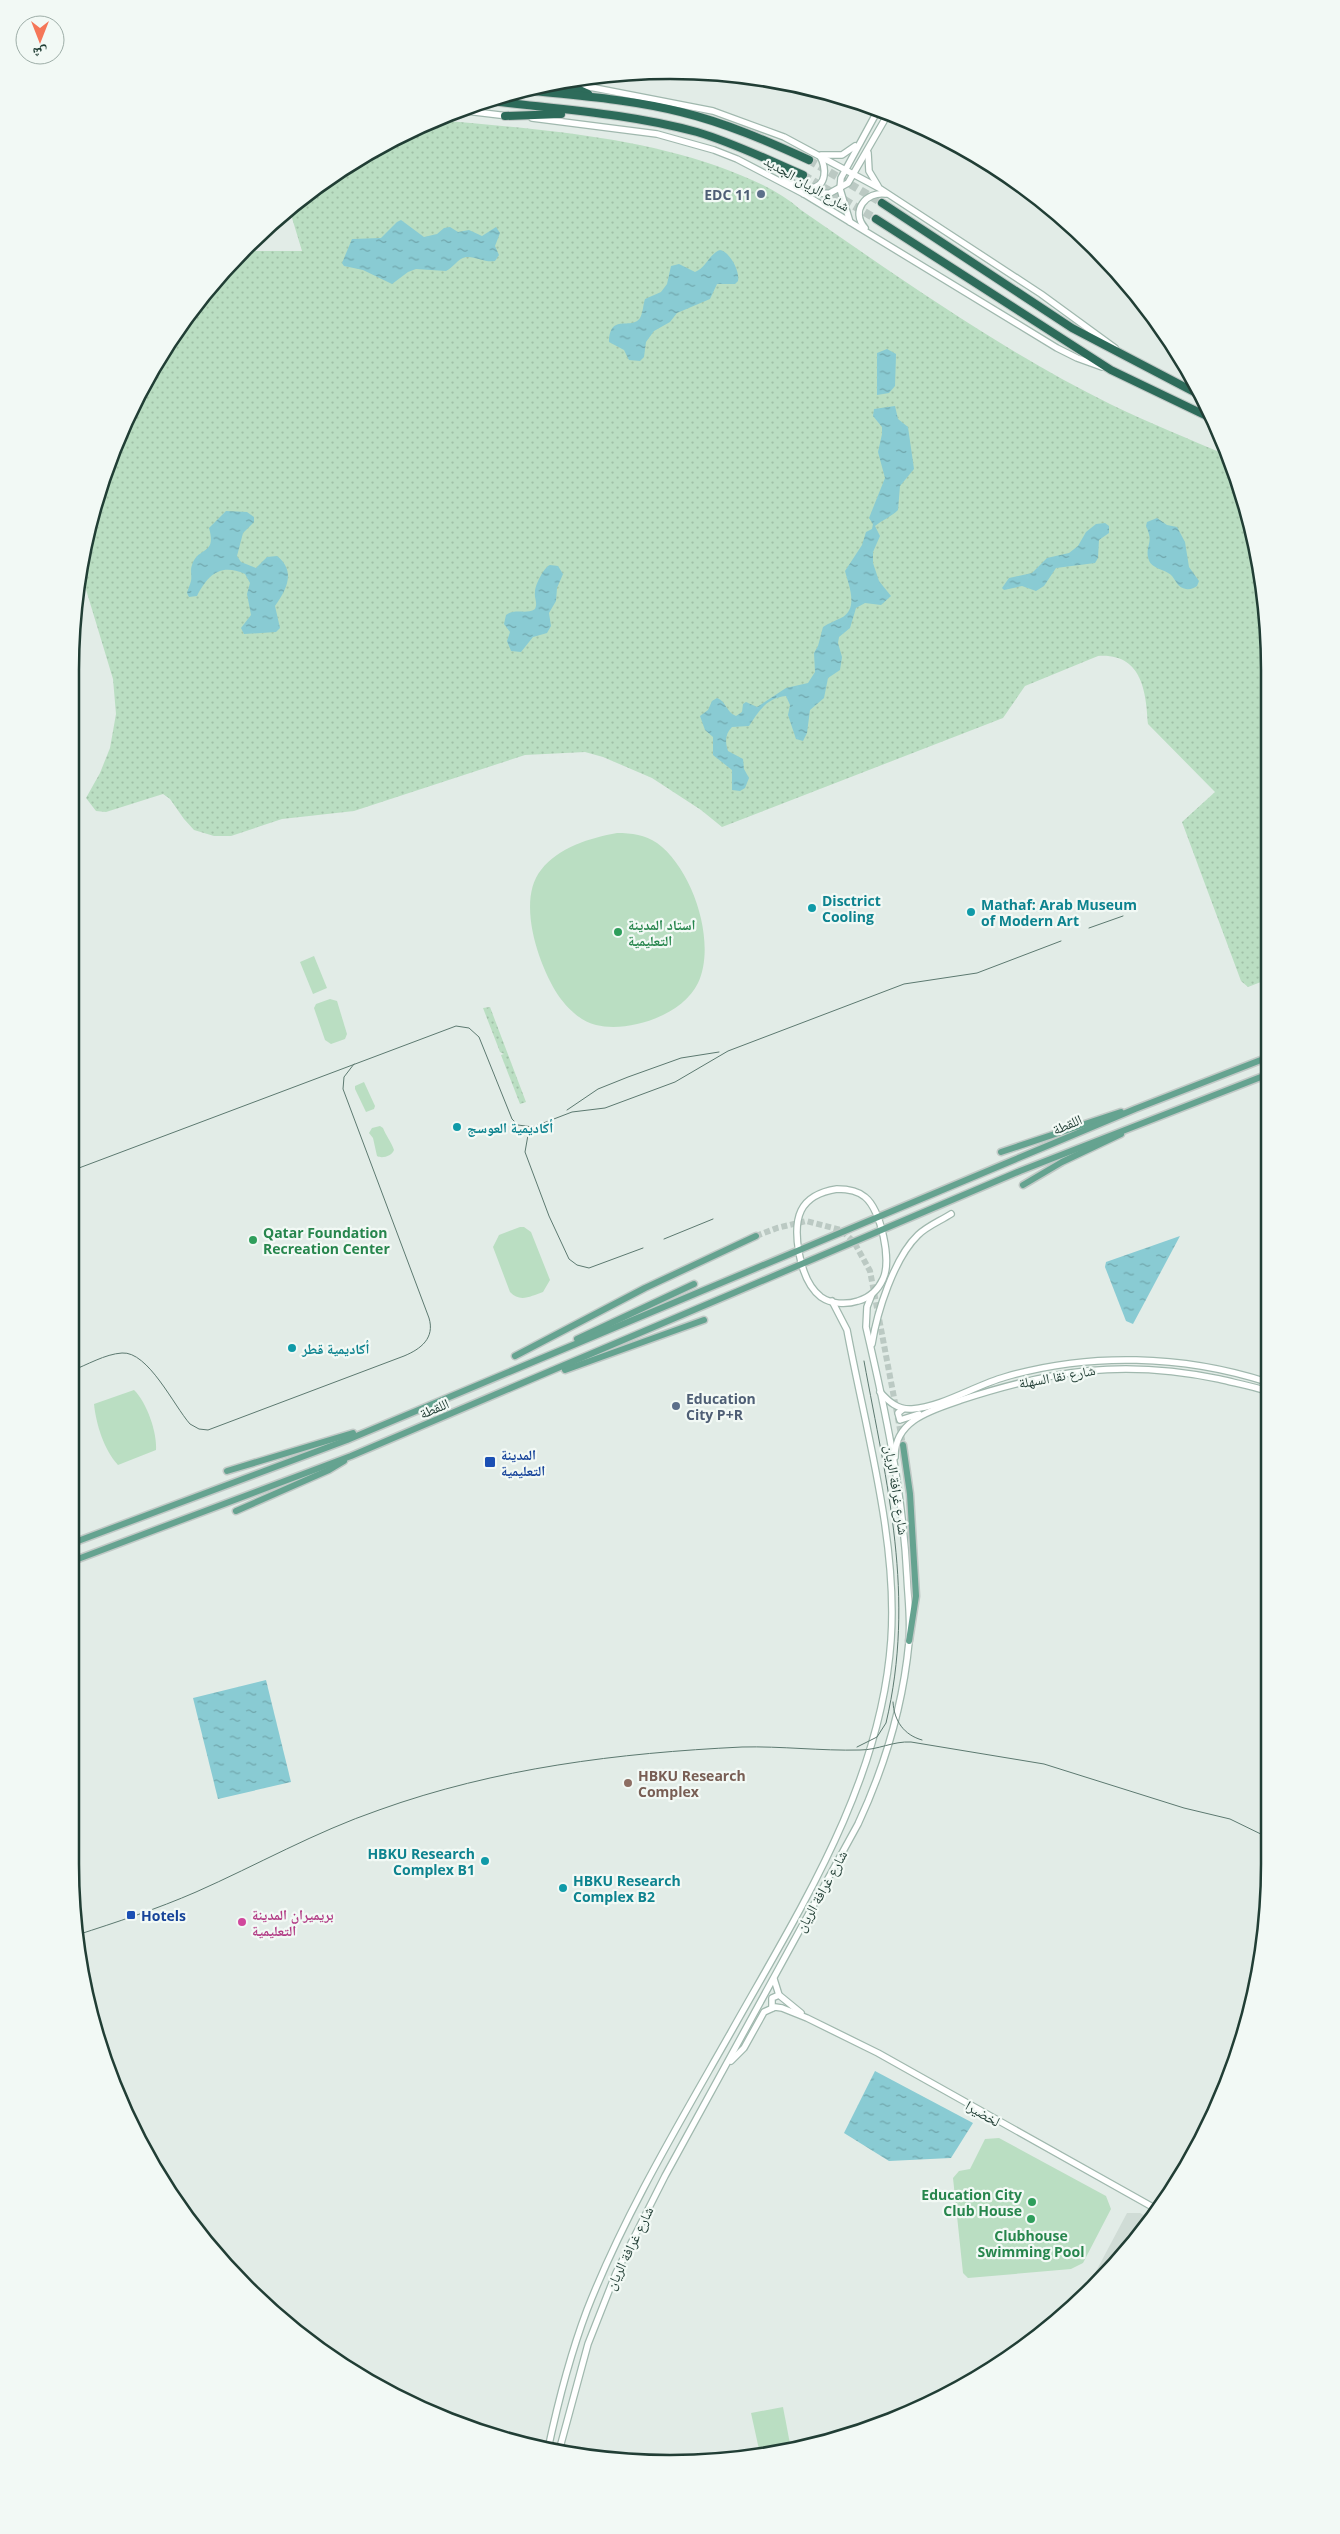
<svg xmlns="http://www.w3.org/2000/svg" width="1340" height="2534" viewBox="0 0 1340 2534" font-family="'Open Sans','Noto Naskh Arabic',sans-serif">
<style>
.built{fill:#d0dcd6}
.grass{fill:url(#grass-dots)}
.garden{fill:#badec2}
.water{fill:url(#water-ripples)}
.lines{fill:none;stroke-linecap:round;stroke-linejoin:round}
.primary-tunnel{stroke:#bbc9c3;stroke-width:6;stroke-dasharray:6 3;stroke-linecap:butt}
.highway-tunnel{stroke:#bbc9c3;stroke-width:8;stroke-dasharray:8 4;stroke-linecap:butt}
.secondary-casing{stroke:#a0b8ae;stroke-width:8}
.primary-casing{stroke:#c1c9c6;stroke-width:9}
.highway-casing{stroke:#c1c9c6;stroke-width:10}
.secondary{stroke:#fff;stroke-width:5.5}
.primary{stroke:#65a390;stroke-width:6}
.highway{stroke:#2d6b5a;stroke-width:8}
.tram{stroke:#5c7970;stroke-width:1}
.service-dot{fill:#5c6f8a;stroke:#f2f9f5;stroke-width:2}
.culture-dot{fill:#0f9aa8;stroke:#f2f9f5;stroke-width:2}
.leisure-dot{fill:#2e9e5b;stroke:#f2f9f5;stroke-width:2}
.transit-dot{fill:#1a4fb4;stroke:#f2f9f5;stroke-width:2}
.education-dot{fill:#8d6e63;stroke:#f2f9f5;stroke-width:2}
.hotel-dot{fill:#d1479c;stroke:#f2f9f5;stroke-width:2}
.labels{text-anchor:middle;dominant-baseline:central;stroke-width:4.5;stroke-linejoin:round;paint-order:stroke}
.street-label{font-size:14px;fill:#213e35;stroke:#f2f9f5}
.service-label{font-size:14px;font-weight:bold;fill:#4e5e75;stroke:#f2f9f5;text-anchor:end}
.culture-label{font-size:14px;font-weight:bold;fill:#0d838f;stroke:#f2f9f5;text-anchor:start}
.leisure-label{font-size:14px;font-weight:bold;fill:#27864d;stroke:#f2f9f5;text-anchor:start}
.transit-label{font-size:14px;font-weight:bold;fill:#164399;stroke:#f2f9f5;text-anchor:start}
.education-label{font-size:14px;font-weight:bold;fill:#785e54;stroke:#f2f9f5;text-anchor:start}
.hotel-label{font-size:14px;font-weight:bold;fill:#b23c85;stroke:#f2f9f5;text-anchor:start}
.rim{fill:none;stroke:#213e35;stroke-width:2.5}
</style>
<defs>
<pattern id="grass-dots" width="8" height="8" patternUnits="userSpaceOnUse" patternTransform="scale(1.25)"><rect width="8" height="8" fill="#badec2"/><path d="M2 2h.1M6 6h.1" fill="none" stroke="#a0c0a7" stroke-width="1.8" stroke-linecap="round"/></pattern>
<pattern id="water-ripples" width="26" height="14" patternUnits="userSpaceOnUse" patternTransform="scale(1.25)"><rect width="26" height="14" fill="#89cbd3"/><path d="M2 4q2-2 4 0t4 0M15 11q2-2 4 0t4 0" fill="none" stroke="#70a6ac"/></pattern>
</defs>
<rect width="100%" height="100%" fill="#e2ece7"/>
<polygon class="built" points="1127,2213 1140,2213 1152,2220 1100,2281 1093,2277"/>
<g class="grass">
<path d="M 437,120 C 532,129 627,135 717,166 C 747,177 777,189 801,210 C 901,279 1001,350 1110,404 C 1149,423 1189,439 1229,456 L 1265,591 L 1266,980 L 1248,987 L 1241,981 L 1182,822 L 1215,792 L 1148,724 C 1146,691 1142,653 1098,656 L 1025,686 L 1003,718 L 722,827 L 701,810 L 652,778 L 603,757 L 585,752 L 525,755 L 354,811 L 282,819 L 231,836 L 214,836 L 194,830 L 184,819 L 170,799 L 163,794 L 106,812 L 96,811 L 86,798 L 100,773 L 110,748 L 116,714 L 113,679 L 81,573 L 91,514 L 132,404 L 194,305 L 244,251 L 302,251 L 289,208 L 370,150 Z"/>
<polygon points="490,1007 526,1102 520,1104 501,1055 504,1054 500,1052 483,1008"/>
</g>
<g class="garden">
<path d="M 617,833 C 632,833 645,835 657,843 C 693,869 717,943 698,983 C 683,1015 629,1033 596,1025 C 580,1021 567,1008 558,995 C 539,966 516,901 541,870 C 559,847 590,838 617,833 Z"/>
<polygon points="314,956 327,988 313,994 300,962"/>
<polygon points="330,999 337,1001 347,1034 345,1039 331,1044 325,1040 314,1008 316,1004"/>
<polygon points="364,1082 375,1106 374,1109 366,1112 355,1089 355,1086"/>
<path d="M 380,1126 L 383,1128 C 386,1136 391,1141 394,1150 C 392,1156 382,1159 377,1156 L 373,1138 L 369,1133 L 372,1128 Z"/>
<path d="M 520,1227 L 524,1227 L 531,1232 L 550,1280 L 543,1292 C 531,1296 520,1303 510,1292 L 493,1247 L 499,1235 Z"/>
<path d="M 134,1390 C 147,1403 157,1432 156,1450 L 118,1465 C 104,1450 96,1424 94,1404 Z"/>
<polygon points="999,2138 1106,2196 1111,2209 1083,2263 1071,2269 968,2278 963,2273 953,2178 959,2171 970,2169 985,2139"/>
<polygon points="783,2407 791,2449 760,2454 751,2413"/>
</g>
<g class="water">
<path d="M 401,220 L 424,237 L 437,234 L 444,228 L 450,227 L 458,232 L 469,230 L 482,236 L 496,227 L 500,233 L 495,246 L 499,255 L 495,261 C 485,263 476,256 466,257 C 457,259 453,268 446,271 L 416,269 L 408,272 L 392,284 L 363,270 L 344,266 L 342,263 L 352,239 L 381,238 L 397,222 Z"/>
<path d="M 720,250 C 730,252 740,271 738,281 L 735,284 L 717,284 L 710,299 L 677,313 L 670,322 L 654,331 L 646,342 L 644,357 L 640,361 L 629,360 L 624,350 L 609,342 C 610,312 631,331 640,318 C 643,313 643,305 645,299 L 661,292 L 667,284 L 671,266 L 679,264 L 695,272 C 706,268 709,254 720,250 Z"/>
<polygon points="887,349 896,354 895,386 889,393 877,395 877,353"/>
<path d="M 895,406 L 898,419 L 908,427 L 914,469 L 900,486 L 898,510 C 891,517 882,520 875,526 L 880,536 L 873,552 L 873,563 L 879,581 L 891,596 L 881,605 L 865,603 L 856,608 L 850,628 L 839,637 L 838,643 L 842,657 L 840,670 L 828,678 L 824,698 L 810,710 L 807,733 L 803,741 L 796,739 L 788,715 L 790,705 L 786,696 C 766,698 758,712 749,726 L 732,727 C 725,734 725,742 728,751 L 743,759 L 744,769 L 749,778 L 745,788 L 740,791 L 732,790 L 732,770 L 713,755 L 713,737 L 705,730 L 700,716 L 708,710 L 712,701 L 717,698 C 726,701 726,712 736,716 L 742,712 L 743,704 L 746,702 L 757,707 L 786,688 L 808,683 L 815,672 L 814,653 L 818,646 L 823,627 C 829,623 835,621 841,618 C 859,609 849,586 845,571 L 862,545 L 866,532 L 872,529 L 873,524 L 869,518 L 885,478 L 878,452 L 882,434 L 882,427 L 873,416 L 874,409 Z"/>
<path d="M 226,511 L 247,512 L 254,517 L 254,522 L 243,533 L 237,556 L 241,562 L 256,568 L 267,557 L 277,556 C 296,571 287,589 275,606 L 280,628 L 276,632 L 244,634 L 241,628 L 251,615 L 247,594 L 250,583 L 245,574 C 220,563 208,575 197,596 L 189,597 L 187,593 C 188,589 190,585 191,581 C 192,576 190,570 192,565 C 198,546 217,556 209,528 Z"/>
<path d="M 1157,518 L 1167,525 L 1177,527 L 1185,542 L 1189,567 L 1199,581 L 1197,586 C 1194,588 1190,590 1186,589 C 1178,588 1176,581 1172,576 C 1165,568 1150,570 1148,557 C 1146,544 1154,543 1146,526 L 1147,522 Z"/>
<polygon points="1105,523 1109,526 1109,533 1099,540 1098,558 1095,563 1056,568 1044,586 1036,591 1022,586 1004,590 1002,588 1009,578 1032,573 1047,558 1069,553 1078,546 1086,532 1096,524"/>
<path d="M 550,565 L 558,566 L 563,574 L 557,588 L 556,601 L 549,613 L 551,626 L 547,633 L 533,637 L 521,652 L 511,651 L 507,641 L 510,632 L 504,624 L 506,615 C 515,608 526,615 535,609 C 538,602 534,599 535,592 C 535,585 544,567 550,565 Z"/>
<polygon points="1180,1236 1133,1324 1126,1321 1105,1267 1106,1262"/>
<polygon points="266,1680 291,1782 218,1799 193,1698"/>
<polygon points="875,2071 973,2123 951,2158 889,2161 844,2133"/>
</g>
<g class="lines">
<polyline class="primary-tunnel" points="756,1236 777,1228 806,1221 841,1230 854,1242 870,1271 903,1445"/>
<g class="highway-tunnel">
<polyline points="809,160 882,203"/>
<polyline points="803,175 876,219"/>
</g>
<g class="secondary-casing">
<g id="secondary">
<polyline points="564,82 713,111 784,137 879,188 1041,294 1115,348"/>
<polyline points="458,110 508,116"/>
<polyline points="532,118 657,134 714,150 737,159 804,194 1057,348 1077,358 1102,367"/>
<polyline points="868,153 869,171 878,186"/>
<polyline points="821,155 842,155 855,146"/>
<path d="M 783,178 C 791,182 800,188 810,188 C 828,187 826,167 820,156"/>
<polyline points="804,194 830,193 848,183 888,114"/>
<polyline points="850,222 840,189 841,178 878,110"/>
<path d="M 865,228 C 850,211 866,191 886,194"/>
<path d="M 837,1189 C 847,1189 857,1190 865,1197 C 881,1210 892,1261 883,1279 C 878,1290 869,1298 858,1301 C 846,1305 831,1304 821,1297 C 808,1287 802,1269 799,1253 C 793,1219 798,1195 837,1189 Z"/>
<path d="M 872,1344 C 877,1312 894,1258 918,1235 C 927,1226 940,1221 951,1214"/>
<path d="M 880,1392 C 889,1402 898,1410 912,1409 C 942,1407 976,1385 1005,1377 C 1090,1352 1183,1355 1267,1382"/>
<polyline points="903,1409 898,1413 900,1420 919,1414"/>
<path d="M 895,1457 C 894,1420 932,1410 961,1400 C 1053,1370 1123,1359 1219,1379 C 1235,1383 1252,1386 1267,1391"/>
<polyline points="774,1979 779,1995 801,2013"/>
<polyline points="772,2008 772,1998 779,1995"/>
<polyline points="731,2061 744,2048 764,2012 775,2007 782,2008 807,2018 878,2053 1158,2210"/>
<path d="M 548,2449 C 558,2402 570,2355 587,2310 C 625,2213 680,2122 731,2032 C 800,1909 881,1784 891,1640 C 898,1541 865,1427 847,1330 L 832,1301"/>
<path d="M 559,2451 L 588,2344 L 616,2273 L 665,2176 L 858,1824 C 885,1766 903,1705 909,1642 C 911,1621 908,1598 907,1577 C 903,1493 885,1408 866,1327 L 867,1307 L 872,1294"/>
</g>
</g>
<g class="primary-casing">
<g id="primary">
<polyline points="1001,1152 1121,1112"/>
<polyline points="1023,1185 1062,1162 1121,1134"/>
<polyline points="577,1339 694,1284"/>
<polyline points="515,1356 645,1288 756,1236"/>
<polyline points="565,1370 704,1320"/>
<polyline points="903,1445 910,1494 916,1596 909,1641"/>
<polyline points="227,1471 353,1433"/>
<polyline points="236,1511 329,1470 344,1461"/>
<polyline points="70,1544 347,1440 1135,1109 1266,1058"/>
<polyline points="70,1562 351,1456 1020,1171 1266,1075"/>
</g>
</g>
<g class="highway-casing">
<g id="highway">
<polyline points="548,85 577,89 588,94"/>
<path d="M 526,90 C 578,96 630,99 681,112 C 726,123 767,141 809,160"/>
<path d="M 483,100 C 554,109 628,113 697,132 C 734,143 768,160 803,175"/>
<polyline points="505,116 561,114"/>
<polyline points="882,203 1072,328 1200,395"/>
<polyline points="876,219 1111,370 1213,419"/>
</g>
</g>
<use href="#secondary" class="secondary"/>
<use href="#primary" class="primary"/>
<use href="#highway" class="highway"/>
<g class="tram">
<polyline points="1089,928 1123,916"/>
<polyline points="567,1110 598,1089 628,1077 681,1058 719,1052"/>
<polyline points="538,1125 528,1135 525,1152 549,1216 569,1259 577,1265 589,1268 643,1248"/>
<polyline points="71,1171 456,1026 469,1028 479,1037 512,1119 518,1125 533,1127 572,1112 605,1108 675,1082 728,1051 904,984 977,973 1061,941"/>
<polyline points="664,1239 713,1219"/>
<path d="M 71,1371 C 87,1365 105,1354 122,1353 C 148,1351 174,1406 190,1424 L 199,1429 L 208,1430 L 404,1356 C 421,1349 435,1338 429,1318 L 343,1089 L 344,1077 L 354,1064"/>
<path d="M 893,1702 C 894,1721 904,1735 922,1740"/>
<path d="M 857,1747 L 877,1737 L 886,1723 C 916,1596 887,1486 864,1361"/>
<path d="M 77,1935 C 117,1922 157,1909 196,1892 C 257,1865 315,1832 379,1810 C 496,1768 618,1753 742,1747 C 781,1746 821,1751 860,1750 C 878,1750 893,1741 911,1742 L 1044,1764 L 1184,1808 L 1230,1819 L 1269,1838"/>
</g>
</g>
<g class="service-dot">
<circle cx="761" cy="194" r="5"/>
<circle cx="676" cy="1406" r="5"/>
</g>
<g class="culture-dot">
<circle cx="812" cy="908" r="5"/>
<circle cx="971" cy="912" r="5"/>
<circle cx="457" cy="1127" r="5"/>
<circle cx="292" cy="1348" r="5"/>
<circle cx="485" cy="1861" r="5"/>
<circle cx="563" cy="1888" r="5"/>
</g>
<g class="leisure-dot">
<circle cx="618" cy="932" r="5"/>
<circle cx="253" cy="1240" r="5"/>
<circle cx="1032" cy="2202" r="5"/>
<circle cx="1031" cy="2219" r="5"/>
</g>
<g class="transit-dot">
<rect x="484" y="1456" width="12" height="12" rx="2.5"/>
<rect x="126" y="1910" width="10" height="10" rx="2.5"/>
</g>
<circle class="education-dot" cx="628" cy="1783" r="5"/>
<circle class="hotel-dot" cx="242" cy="1922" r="5"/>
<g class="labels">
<g class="street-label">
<text transform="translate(807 183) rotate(30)">شارع الريان الجديد</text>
<text transform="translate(1067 1124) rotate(-23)">اللقطة</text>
<text transform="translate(1057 1376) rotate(-10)">شارع نقا السهلة</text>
<text transform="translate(434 1408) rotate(-23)">اللقطة</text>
<text transform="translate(897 1490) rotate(81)">شارع غرافة الريان</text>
<text transform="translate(821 1891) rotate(-61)">شارع غرافة الريان</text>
<text transform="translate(983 2113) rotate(30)">لخضيرا</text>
<text transform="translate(629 2248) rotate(-64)">شارع غرافة الريان</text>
</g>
<g class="service-label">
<text x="751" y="194">EDC 11</text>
<text x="686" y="1398" text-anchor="start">Education<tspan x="686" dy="16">City P+R</tspan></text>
</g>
<g class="culture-label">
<text x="822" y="900">Disctrict<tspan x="822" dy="16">Cooling</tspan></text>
<text x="981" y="904">Mathaf: Arab Museum<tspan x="981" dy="16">of Modern Art</tspan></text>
<text x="467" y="1127">أكاديمية العوسج</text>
<text x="302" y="1348">أكاديمية قطر</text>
<text x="475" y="1853" text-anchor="end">HBKU Research<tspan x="475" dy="16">Complex B1</tspan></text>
<text x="573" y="1880">HBKU Research<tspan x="573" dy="16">Complex B2</tspan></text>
</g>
<g class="leisure-label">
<text x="628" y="924">استاد المدينة<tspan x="628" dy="16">التعليمية</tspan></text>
<text x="263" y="1232">Qatar Foundation<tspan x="263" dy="16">Recreation Center</tspan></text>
<text x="1022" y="2194" text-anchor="end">Education City<tspan x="1022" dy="16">Club House</tspan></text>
<text x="1031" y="2235" text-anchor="middle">Clubhouse<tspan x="1031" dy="16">Swimming Pool</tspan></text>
</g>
<g class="transit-label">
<text x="501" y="1454">المدينة<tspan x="501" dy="16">التعليمية</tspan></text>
<text x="141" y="1915">Hotels</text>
</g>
<g class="education-label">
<text x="638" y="1775">HBKU Research<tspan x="638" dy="16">Complex</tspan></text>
</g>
<g class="hotel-label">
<text x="252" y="1914">بريميران المدينة<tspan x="252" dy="16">التعليمية</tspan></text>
</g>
</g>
<path d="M0 0H1340V2534H0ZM670 79H670A591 591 0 0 1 1261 670V1864A591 591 0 0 1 670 2455H670A591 591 0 0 1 79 1864V670A591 591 0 0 1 670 79Z" fill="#f2f9f5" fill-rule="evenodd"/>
<path class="rim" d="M670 79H670A591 591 0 0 1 1261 670V1864A591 591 0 0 1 670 2455H670A591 591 0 0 1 79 1864V670A591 591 0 0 1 670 79Z"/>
<g transform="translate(40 40) rotate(180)"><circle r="24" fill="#f2f9f5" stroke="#9eaea8"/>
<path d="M0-4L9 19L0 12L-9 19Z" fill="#f57658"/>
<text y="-8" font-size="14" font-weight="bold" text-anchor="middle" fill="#213e35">ش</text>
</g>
</svg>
